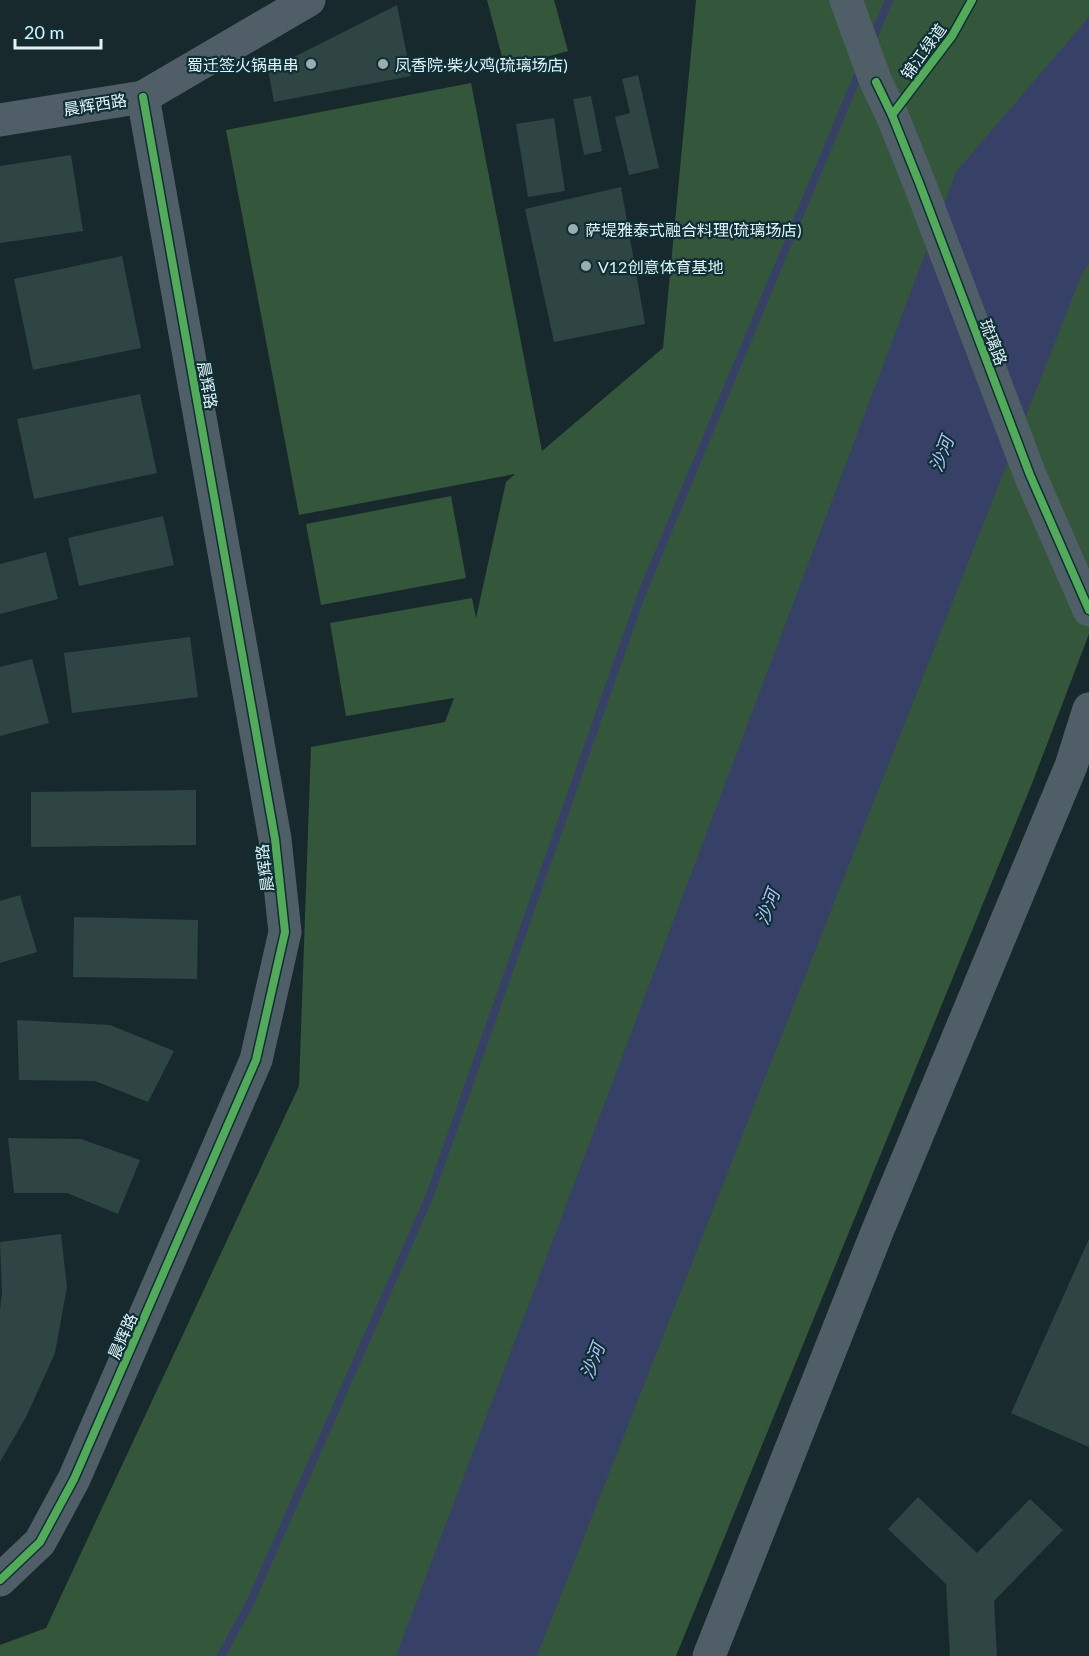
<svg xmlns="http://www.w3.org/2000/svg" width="1089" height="1656" viewBox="0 0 1089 1656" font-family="Lato,'Noto Sans SC',sans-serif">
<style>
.green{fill:#34563b}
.water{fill:#374066}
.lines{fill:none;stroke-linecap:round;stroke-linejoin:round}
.stream{stroke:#374066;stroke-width:8}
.building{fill:#2e4544}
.minor{stroke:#505e67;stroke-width:33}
.cycleway-casing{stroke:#0e2f35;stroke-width:11}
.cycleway{stroke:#51ab58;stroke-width:8}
.poi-dot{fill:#9aacb0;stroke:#0e2f35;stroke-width:2}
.labels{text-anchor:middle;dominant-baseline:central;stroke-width:4.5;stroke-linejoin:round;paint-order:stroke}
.street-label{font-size:16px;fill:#e1f3f7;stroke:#0e2f35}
.poi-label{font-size:16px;fill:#e1f3f7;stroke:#0e2f35;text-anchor:start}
.water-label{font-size:18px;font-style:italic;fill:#b7c3fd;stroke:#0e2f35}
</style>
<rect width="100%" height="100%" fill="#17292c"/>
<g class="green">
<polygon points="487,0 554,0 568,51 505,68"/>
<polygon points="696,0 1089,0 1089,634 1033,781 676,1656 0,1656 0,1645 46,1628 299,1086 311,747 445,722 454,698 346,716 330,623 472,598 476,618 506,482 515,474 299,515 226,130 471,83 542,451 663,348"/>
<polygon points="451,496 466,578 321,605 306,524"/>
</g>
<polygon class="water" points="1089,17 1089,263 1083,271 537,1656 396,1656 956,172"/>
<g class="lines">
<g class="stream">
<polyline points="872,41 889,0"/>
<polyline points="221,1656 250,1603 430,1195 642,593 860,70"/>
</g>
</g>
<g class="building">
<polygon points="397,5 411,76 274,102 268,70"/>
<polygon points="638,75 659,168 629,175 615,117 630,113 622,79"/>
<polygon points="591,96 602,151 584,155 573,99"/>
<polygon points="554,118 565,191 528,197 516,124"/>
<polygon points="71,155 83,231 0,243 0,166"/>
<polygon points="621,187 645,324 554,342 525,209"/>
<polygon points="122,256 141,348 33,370 14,279"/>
<polygon points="140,394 157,473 34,499 17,419"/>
<polygon points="163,516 174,565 79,586 68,538"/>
<polygon points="46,552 58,599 0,614 0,564"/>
<polygon points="190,637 198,697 72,713 64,653"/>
<polygon points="32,659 49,723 0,736 0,667"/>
<polygon points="196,790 196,845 31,847 31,792"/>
<polygon points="20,895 37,952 0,963 0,901"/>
<polygon points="74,917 198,920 197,979 73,977"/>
<polygon points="17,1020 110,1025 174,1051 148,1102 95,1081 19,1080"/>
<polygon points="8,1138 81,1139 140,1160 118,1214 67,1193 14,1193"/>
<polygon points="61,1234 67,1287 55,1353 26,1417 0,1462 0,1310 2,1293 0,1242"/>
<polygon points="1089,1239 1089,1447 1011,1413"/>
<polygon points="918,1497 977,1553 1030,1499 1063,1530 994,1601 997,1656 950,1656 946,1584 888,1529"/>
</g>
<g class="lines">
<g class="minor">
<polyline points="846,0 876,82 892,115 920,185 1030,475 1089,610"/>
<polyline points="0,120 143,97 309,0"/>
<polyline points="0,1580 40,1542 74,1479 256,1060 285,932 275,839 143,97"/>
<polyline points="709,1656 877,1232 1071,766 1089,709"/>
</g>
<g class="cycleway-casing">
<g id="cycleway">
<polyline points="876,82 892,115 920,185 1030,475 1089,610"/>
<polyline points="892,115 952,36 972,0"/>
<polyline points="0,1580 40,1542 74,1479 256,1060 285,932 275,839 143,97"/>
</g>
</g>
<use href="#cycleway" class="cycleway"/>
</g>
<g class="poi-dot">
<circle cx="311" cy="64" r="6"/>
<circle cx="383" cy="64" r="6"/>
<circle cx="573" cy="229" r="6"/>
<circle cx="586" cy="266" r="6"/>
</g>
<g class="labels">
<g class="street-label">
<text transform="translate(923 51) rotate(-54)">锦江绿道</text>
<text transform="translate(95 104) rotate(-9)">晨辉西路</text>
<text transform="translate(994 342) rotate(69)">琉璃路</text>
<text transform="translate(208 385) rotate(80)">晨辉路</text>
<text transform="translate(264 868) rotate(-97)">晨辉路</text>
<text transform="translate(122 1336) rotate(-66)">晨辉路</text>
</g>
<g class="poi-label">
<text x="299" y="64" text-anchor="end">蜀迁签火锅串串</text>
<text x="395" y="64">凤香院·柴火鸡(琉璃场店)</text>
<text x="585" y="229">萨堤雅泰式融合料理(琉璃场店)</text>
<text x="598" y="266">V12创意体育基地</text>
</g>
<g class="water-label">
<text transform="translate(941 454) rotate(-69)">沙河</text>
<text transform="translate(767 907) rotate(-69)">沙河</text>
<text transform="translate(592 1361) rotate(-69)">沙河</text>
</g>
</g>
<path d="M15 39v9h86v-9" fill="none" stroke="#e1f3f7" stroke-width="3"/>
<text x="24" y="39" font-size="18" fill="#e1f3f7" stroke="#0e2f35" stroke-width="4.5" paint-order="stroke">20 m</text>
</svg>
